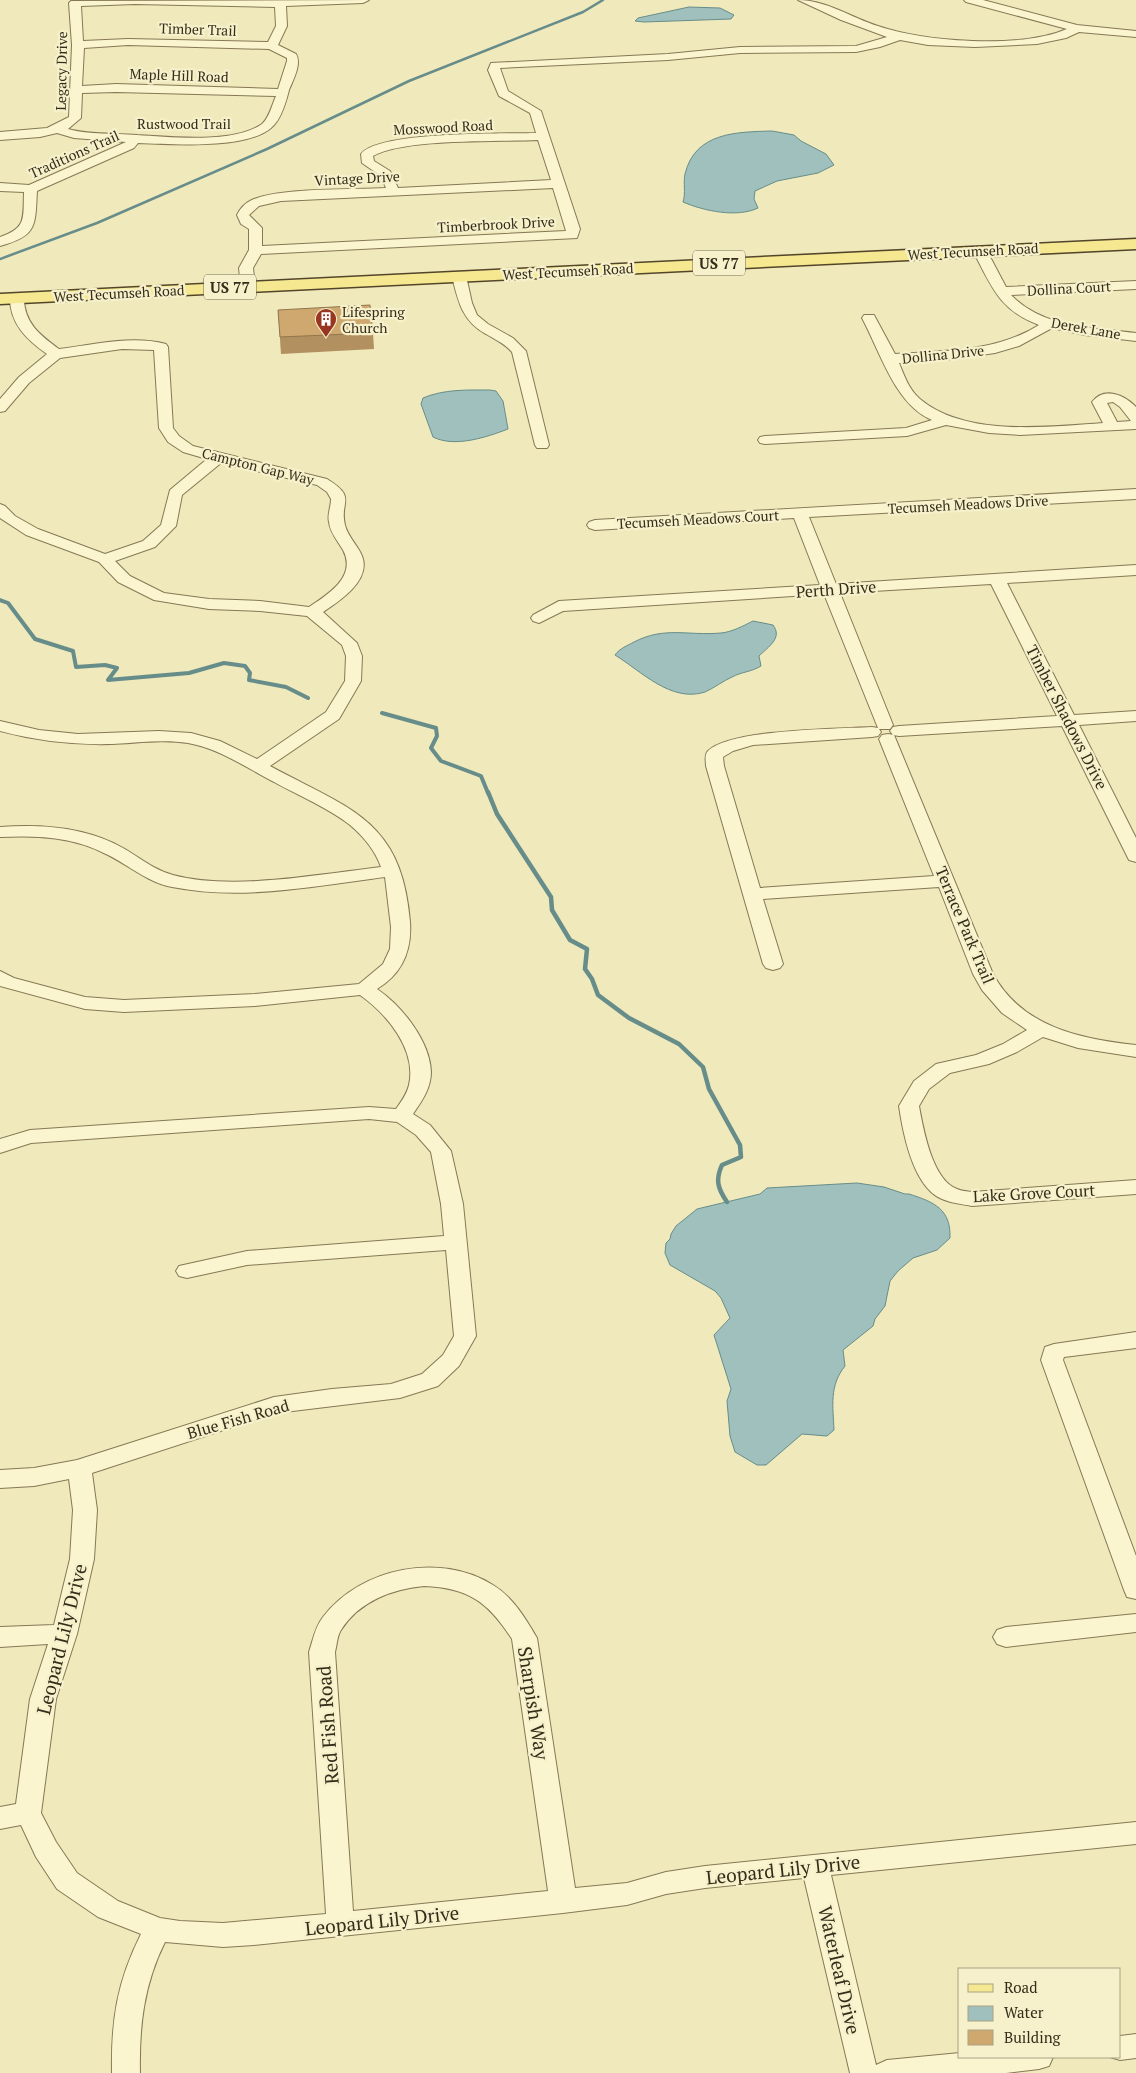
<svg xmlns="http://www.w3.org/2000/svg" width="1136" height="2073" viewBox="0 0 1136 2073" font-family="'PT Serif',serif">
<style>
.water{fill:#9fc0bc;stroke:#678d8a}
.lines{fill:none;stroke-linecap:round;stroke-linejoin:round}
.stream-far2{stroke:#678d8a;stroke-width:2.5}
.stream-far1{stroke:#678d8a;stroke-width:4}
.stream{stroke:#678d8a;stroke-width:4.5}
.minor-casing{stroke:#867855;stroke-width:2}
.major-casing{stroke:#53452a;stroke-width:3}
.minor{fill:#faf5ce;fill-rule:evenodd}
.major{fill:#f5e890;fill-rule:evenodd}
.wall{fill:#b2905f}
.building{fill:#cfa86f;stroke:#91764e}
.labels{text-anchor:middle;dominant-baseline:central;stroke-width:4.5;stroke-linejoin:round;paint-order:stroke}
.far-street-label{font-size:14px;fill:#352c1a;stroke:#f6f1cb}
.far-poi-label{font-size:14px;fill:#352c1a;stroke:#f6f1cb;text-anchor:start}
.shield{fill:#f6f1cb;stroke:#6f674f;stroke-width:1}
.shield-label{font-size:15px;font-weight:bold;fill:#352c1a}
.street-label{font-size:16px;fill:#352c1a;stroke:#f6f1cb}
.near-street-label{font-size:19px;fill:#352c1a;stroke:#f6f1cb}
</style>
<rect width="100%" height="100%" fill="#efe9bb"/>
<g class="water">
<polygon points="689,7 720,8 734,15 731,19 644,22 635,21 638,18"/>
<path d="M 772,131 L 794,135 L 801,141 L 826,154 L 834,165 L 818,173 L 777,181 L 755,191 L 754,199 L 758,208 C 737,218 704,211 683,202 C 686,193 683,183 685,174 C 695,132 737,132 772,131 Z"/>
<path d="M 490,390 L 496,391 L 503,401 L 508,429 C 487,437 455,448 433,437 L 421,404 L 423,398 C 444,389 468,390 490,390 Z"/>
<path d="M 753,621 L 773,625 C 783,638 768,647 759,656 L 761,666 C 751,672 741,672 732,677 C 723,681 714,688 705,692 C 671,703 641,671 615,655 C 620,648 627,646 634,642 C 665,626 688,636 721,633 C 732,632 743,626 753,621 Z"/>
<path d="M 857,1183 L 884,1187 L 905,1194 L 909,1194 C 934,1202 951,1209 950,1238 L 937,1250 L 913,1258 L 898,1271 L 890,1281 L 885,1306 L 875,1319 L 873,1326 L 843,1350 L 845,1366 C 829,1386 833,1406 834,1430 L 827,1436 L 802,1434 L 766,1465 L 757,1465 L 735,1452 L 730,1436 L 727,1401 L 731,1389 L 714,1335 L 730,1318 L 721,1298 L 715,1291 L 670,1265 L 665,1253 L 666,1243 L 670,1239 L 671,1234 L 676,1226 L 697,1209 L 760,1194 L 767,1188 Z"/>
</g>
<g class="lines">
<polyline class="stream-far2" points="0,259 97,223 267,149 409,81 583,12 603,0"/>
<g class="stream-far1">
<polyline points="0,600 8,603 35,639 73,651 76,667 105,665 117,668 108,680 189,673 224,663 245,666 250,673 249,680 286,687 308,698"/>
<polyline points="382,713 436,728 437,736 431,748 441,761 481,776 488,793"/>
</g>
<path class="stream" d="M 488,792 L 497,814 L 551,897 L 552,910 L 570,940 L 587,949 L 585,969 L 592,979 L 598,995 L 629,1018 L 679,1044 L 703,1067 L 709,1089 L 740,1145 L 741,1157 L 722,1165 C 715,1180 718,1189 727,1202"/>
<g class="minor-casing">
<g id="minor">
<path d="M 369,0 L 363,3 L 286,6 L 287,26 L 278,45 L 296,54 C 302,64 293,80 289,90 C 286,102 281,120 271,128 C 245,150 172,144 138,143 L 134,148 L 37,191 C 35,225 38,236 0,246 L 0,237 C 27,228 23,218 24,192 L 0,191 L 0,183 L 29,185 L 126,142 L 74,138 L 57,133 L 40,137 L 0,140 L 0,132 L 47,128 L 69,117 L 72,45 L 69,3 L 71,1 ZM 135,4 L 275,7 L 276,26 L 268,42 L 128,39 L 83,41 L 81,6 ZM 128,45 L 269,49 L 287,58 L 287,61 L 278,89 L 116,84 L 82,86 L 84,48 ZM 116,92 L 276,96 C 272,105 269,118 262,124 C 233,144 171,137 137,135 C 114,133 90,135 68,129 L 81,118 L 82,93 Z"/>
<path d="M 798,0 C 826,0 852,18 878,26 C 925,42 1021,49 1067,29 L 966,2 L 964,0 L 983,0 L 1077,25 L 1136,31 L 1136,37 L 1079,32 L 1066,38 L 1037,44 L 975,47 L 928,45 L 900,40 L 880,47 L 856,52 L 740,53 L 668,60 L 500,68 L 508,91 L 541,111 L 580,229 L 577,238 L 261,254 L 253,268 L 255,287 L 248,291 L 241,287 L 239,268 L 249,250 L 249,229 L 241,224 L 237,215 C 240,209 244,204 250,201 C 276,187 353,190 386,188 L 381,176 L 362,163 L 361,154 C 379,131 504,134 536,133 L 530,113 L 499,96 L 488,70 L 491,63 L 668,54 L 740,47 L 856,46 L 887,37 L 841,20 ZM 538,140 L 551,180 L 398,188 L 390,171 L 374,161 L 373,156 C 405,138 499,142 538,140 ZM 553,188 L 566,231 L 262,246 L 262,228 L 249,215 L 259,206 L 281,201 Z"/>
<path d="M 980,247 L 987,251 L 1006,287 L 1136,281 L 1136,289 L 1011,295 C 1043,328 1093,328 1136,333 L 1136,341 L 1085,335 L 1052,328 L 1019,346 L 995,353 L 953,359 L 899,363 C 904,375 909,390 920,399 C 965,437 1048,427 1103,423 L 1092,402 C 1104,386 1125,395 1136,407 L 1136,429 L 1020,435 L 989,433 L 946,425 L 907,436 L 765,444 L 760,443 L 758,440 L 760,437 L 765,436 L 906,428 L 932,420 C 895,405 880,351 862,318 L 864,315 L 874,315 L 895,354 C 944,351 996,352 1039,325 C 999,310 992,287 973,251 ZM 1113,402 L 1120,407 L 1131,421 L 1117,422 L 1107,403 Z"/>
<path d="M 459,272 L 466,276 L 472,303 L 477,315 L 488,324 L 513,338 L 526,351 L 549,445 L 547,448 L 537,448 L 535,445 L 512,352 C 505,344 496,340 486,334 C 462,321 458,301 452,276 Z"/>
<path d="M 17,294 L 24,298 C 24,323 40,335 59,349 C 94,345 131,335 166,344 L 168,347 L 173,428 L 179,436 L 193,446 L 327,479 C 358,498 339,501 345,525 C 348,538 360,547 363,559 C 369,582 338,602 323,612 L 357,643 L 362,656 L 361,681 L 339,719 L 270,766 C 349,809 402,819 410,922 C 412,951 402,974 377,989 C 402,1006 430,1041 431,1072 C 431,1088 422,1101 413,1114 L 430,1125 L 451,1151 L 463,1204 L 476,1336 L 459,1366 L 438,1386 L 400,1398 L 276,1413 L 92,1473 L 97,1510 L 94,1559 L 77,1634 L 56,1699 L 41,1813 L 56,1842 L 77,1873 L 118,1901 L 160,1918 L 180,1921 L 223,1923 L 326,1914 L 309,1652 C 313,1640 315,1627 323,1617 C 361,1567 441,1552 493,1585 C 513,1597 526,1619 537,1638 L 575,1888 L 627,1883 L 666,1872 L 705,1866 L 1136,1822 L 1136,1844 L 831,1875 L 876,2065 L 887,2060 L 960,2053 L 960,2057 L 1053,2057 L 1049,2066 L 1039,2069 L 1006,2073 L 850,2073 L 804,1878 L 705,1888 L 666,1894 L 627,1905 L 563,1913 L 254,1945 L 223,1947 L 165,1942 C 144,1984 139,2026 140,2073 L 112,2073 C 111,2020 117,1982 141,1934 L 98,1917 L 57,1889 L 36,1857 L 21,1825 L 0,1829 L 0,1807 L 16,1804 L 30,1699 L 48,1644 L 0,1647 L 0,1627 L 54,1625 L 70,1559 L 73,1510 L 69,1479 L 34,1486 L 0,1488 L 0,1470 L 34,1468 L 77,1460 L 274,1397 L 332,1389 L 391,1384 L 422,1374 L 443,1355 L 454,1336 L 446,1250 L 247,1265 L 187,1278 L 179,1276 L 176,1271 L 179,1266 L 247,1251 L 444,1236 L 441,1204 L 431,1152 L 416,1135 L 397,1122 L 369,1119 L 31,1143 L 0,1153 L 0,1139 L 30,1130 L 369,1107 L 396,1109 C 401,1102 407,1094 409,1085 C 417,1050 387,1014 360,995 L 255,1006 L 124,1012 L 85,1009 L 0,986 L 0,971 L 14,978 L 85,997 L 124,1000 L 255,994 L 359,984 L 383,964 L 390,949 L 391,927 L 385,877 C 315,886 242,901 172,887 C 147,882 130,866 108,855 C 75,837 37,835 0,837 L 0,827 C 41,824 86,827 123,848 C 139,857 154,870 173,875 C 232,891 321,874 381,867 C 375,850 363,836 350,825 C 327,807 299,796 274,782 C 247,768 218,748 188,743 C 163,739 138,743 112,744 C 74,745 37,741 0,731 L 0,721 L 39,730 L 78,734 L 159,731 L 191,733 L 220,741 L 257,759 L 326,712 L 345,681 L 346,656 L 342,645 L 307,616 L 260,611 L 209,609 L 154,600 L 118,582 L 99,562 L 26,535 L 0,518 L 0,504 L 5,506 L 15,516 L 38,529 L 105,554 L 143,541 L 161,525 L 170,490 L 207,459 L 183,452 L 168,442 L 159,428 L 154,350 L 122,349 L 60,358 L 29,383 L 5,411 L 0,412 L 0,399 L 19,377 L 47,354 C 27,340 10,324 10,298 ZM 221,463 L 317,485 L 327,492 L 331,499 C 331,507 327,515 329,522 C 330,533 338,541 343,550 C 357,576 329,594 309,607 L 260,601 L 209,599 L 164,593 L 130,576 L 115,561 L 155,547 L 176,526 L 182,495 ZM 424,1586 C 469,1588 488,1602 512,1639 L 548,1891 L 353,1911 L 335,1652 C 337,1645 337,1636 341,1630 C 359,1601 393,1589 424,1586 Z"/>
<path d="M 1136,489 L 1136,499 L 809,517 L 836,584 L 1136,565 L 1136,575 L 1007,583 L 1074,715 L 1136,711 L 1136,721 L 1079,725 L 1136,838 L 1136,862 L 1129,860 L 1062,726 L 899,736 L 893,735 L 890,731 L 893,727 L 899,726 L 1057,716 L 991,584 L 840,593 L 893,725 L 890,729 L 879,729 L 881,732 L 878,736 L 872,737 L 753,745 L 733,751 L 723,757 L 724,766 L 760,888 L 934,876 L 879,739 L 882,735 L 888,734 L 894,735 L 993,974 C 1022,1027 1080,1039 1136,1045 L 1136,1057 L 1078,1048 L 1043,1037 L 1017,1052 L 989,1064 L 950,1073 L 929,1089 L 919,1106 C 923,1128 932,1180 957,1189 C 961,1191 967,1191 972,1192 L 1136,1180 L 1136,1194 L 972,1206 C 962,1204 951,1203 942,1199 C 913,1187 903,1133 899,1106 L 914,1081 L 936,1064 L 976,1055 L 1003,1044 L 1027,1030 L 1002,1013 L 982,990 L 973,974 L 939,887 L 763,899 L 783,964 L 780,968 L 773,970 L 766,968 L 763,964 L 706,766 C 706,761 704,755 708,751 C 731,729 837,729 872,727 L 878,728 L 824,594 L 563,611 L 539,623 L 533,621 L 531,618 L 533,615 L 559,601 L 820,585 L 794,518 L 595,530 L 589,528 L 587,525 L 589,522 L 595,520 Z"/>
<polygon points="1136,1332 1136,1348 1064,1357 1063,1360 1136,1556 1136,1599 1127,1597 1124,1590 1041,1360 1045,1347 1054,1344"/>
<polygon points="1136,1614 1136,1632 1006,1647 997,1644 993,1637 997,1630 1006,1627"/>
<polygon points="1136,2034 1136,2058 1120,2060 1110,2057 1120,2057 1120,2036"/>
</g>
</g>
<g class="major-casing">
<polygon id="major" points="1136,239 1136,249 0,304 0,294"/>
</g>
<use href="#minor" class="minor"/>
<use href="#major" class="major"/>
</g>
<polygon class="wall" points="278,310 373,333 374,349 281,354"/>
<polygon class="building" points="370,305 373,333 280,337 278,310"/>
<defs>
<g id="building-pin" transform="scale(1.125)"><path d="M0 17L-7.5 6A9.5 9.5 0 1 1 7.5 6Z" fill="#983622" stroke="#f6f1cb"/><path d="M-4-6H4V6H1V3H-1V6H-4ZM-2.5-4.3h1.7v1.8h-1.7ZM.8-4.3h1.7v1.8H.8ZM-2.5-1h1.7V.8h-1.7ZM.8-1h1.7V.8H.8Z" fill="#fff"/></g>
</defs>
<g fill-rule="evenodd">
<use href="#building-pin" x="326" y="319"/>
</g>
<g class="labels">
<g class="far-street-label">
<text transform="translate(198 29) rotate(2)">Timber Trail</text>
<text transform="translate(61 71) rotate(-89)">Legacy Drive</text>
<text transform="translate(179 75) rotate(2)">Maple Hill Road</text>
<text x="184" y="123">Rustwood Trail</text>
<text transform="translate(443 127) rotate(-3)">Mosswood Road</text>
<text transform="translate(74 154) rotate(-24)">Traditions Trail</text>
<text transform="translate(357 178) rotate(-3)">Vintage Drive</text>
<text transform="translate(496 224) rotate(-3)">Timberbrook Drive</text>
<text transform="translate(973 251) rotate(-3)">West Tecumseh Road</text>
<text transform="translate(568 271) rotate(-3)">West Tecumseh Road</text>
<text transform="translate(1069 288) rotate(-3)">Dollina Court</text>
<text transform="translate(119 293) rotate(-3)">West Tecumseh Road</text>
<text transform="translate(1086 328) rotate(10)">Derek Lane</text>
<text transform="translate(943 354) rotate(-6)">Dollina Drive</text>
<text transform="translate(258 466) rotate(14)">Campton Gap Way</text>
<text transform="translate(968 504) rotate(-3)">Tecumseh Meadows Drive</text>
<text transform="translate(698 519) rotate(-3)">Tecumseh Meadows Court</text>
</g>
<g class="far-poi-label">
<text x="342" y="311">Lifespring<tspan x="342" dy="16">Church</tspan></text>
</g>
<g class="shield">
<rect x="693" y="250.5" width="52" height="25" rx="4"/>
<rect x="204" y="274.5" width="52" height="25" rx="4"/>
</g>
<g class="shield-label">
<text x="719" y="263">US 77</text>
<text x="230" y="287">US 77</text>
</g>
<g class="street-label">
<text transform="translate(836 589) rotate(-4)">Perth Drive</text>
<text transform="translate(1067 717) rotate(63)">Timber Shadows Drive</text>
<text transform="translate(965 925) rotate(67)">Terrace Park Trail</text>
<text transform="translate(1034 1193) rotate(-3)">Lake Grove Court</text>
<text transform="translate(238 1419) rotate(-16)">Blue Fish Road</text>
</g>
<g class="near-street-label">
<text transform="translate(61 1639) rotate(-76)">Leopard Lily Drive</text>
<text transform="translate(534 1703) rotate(81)">Sharpish Way</text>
<text transform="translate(327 1725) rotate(-94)">Red Fish Road</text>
<text transform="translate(783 1869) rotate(-6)">Leopard Lily Drive</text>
<text transform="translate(382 1920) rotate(-6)">Leopard Lily Drive</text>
<text transform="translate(840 1970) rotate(77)">Waterleaf Drive</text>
</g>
</g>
<rect x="958" y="1968" width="162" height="90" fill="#f6f1cb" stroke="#a9a284"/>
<rect x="968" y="1984" width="25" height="8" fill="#f5e890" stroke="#a9a284"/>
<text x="1004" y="1993" font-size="15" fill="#352c1a">Road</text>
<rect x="968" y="2006" width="25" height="15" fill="#9fc0bc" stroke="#a9a284"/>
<text x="1004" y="2018" font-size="15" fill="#352c1a">Water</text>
<rect x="968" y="2030" width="25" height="15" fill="#cfa86f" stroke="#a9a284"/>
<text x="1004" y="2043" font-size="15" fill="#352c1a">Building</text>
</svg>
